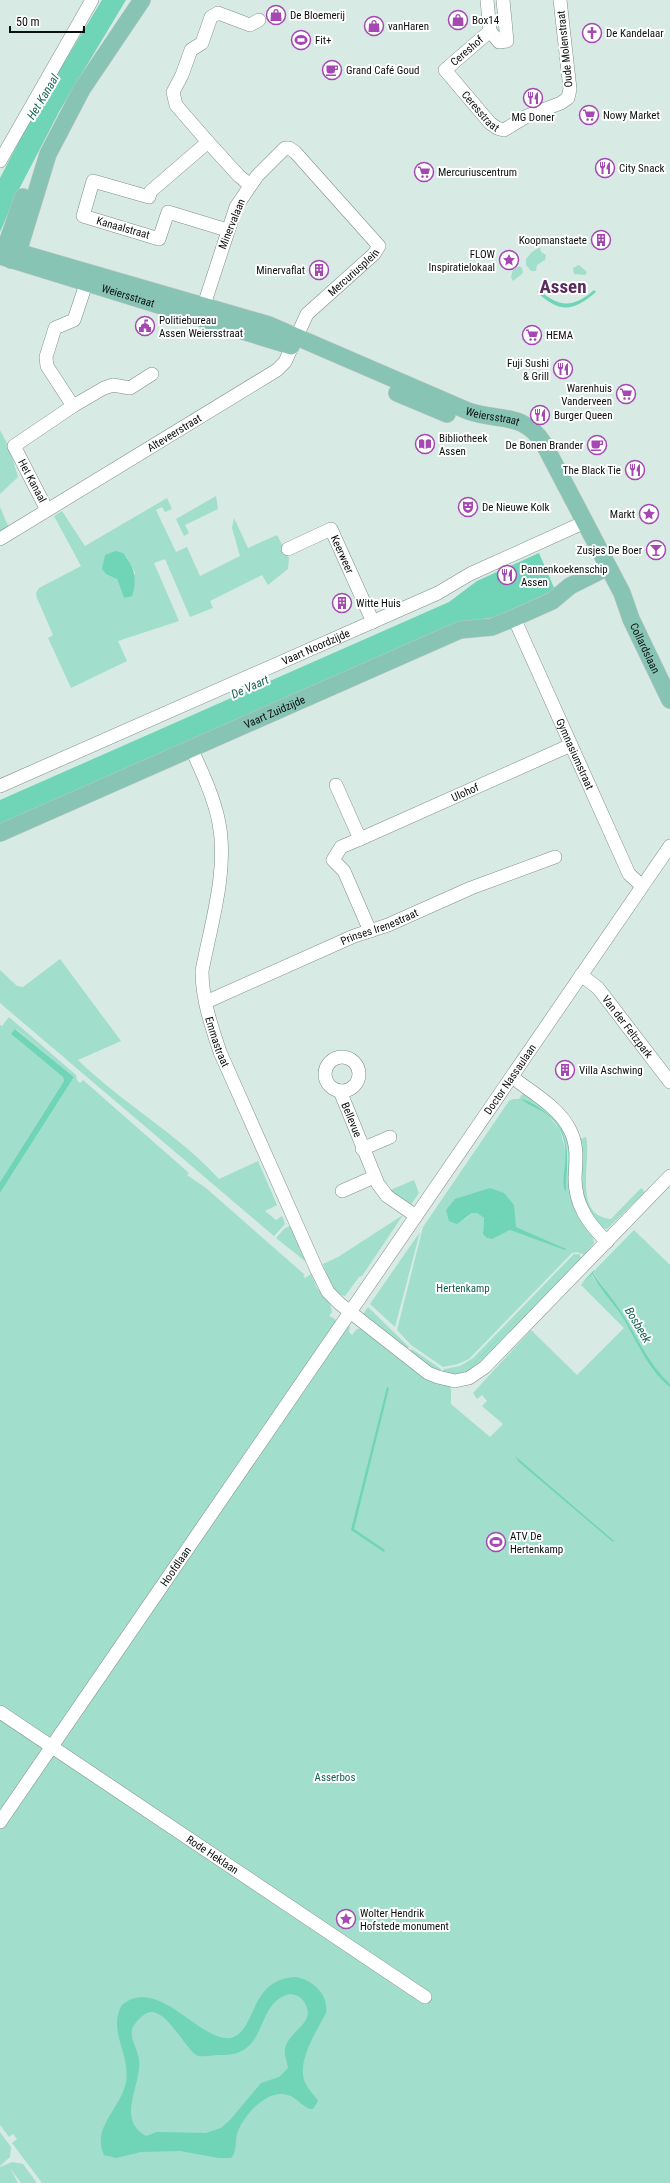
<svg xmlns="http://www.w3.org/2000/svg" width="670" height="2183" viewBox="0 0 670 2183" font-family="'Roboto Condensed',sans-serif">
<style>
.green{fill:#a1decb;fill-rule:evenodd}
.water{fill:#70d4b7;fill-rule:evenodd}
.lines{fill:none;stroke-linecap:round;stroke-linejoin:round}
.minor-casing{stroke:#7e8f89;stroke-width:14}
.major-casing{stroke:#c4c6c5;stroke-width:18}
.minor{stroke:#fff;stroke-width:13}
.major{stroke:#87c4b4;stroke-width:17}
.labels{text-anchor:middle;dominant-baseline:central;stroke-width:4;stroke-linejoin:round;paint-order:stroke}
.poi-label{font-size:11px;fill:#0b110f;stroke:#fff;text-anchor:start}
.street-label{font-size:11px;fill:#0b110f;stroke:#fff}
.park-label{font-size:11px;fill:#106250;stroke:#fff}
.water-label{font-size:12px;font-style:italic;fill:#176654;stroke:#fff}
.town-label{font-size:19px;font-weight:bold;fill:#5a2c60;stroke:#fff}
</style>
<rect width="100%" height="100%" fill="#d8eae4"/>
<g class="green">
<polygon points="540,247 541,252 546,255 545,260 537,265 536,271 531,271 526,265 526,259 532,252"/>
<polygon points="579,265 587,272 585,275 574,274 573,268"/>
<polygon points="519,266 522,268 523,273 513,281 511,277 513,270"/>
<polygon points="0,430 9,447 18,477 0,494"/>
<polygon points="216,496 218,509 185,525 189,533 184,536 176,519"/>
<path d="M 167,498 L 172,509 L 165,512 L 162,507 L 156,510 L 176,552 L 187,547 L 200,576 L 240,556 L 232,528 L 234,518 L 248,548 L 277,535 L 289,558 L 288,569 L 268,585 L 262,575 L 210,601 L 213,608 L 190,617 L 165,559 L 154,563 L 179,621 L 118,641 L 127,661 L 71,688 L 48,638 L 53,635 L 37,598 L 36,593 L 39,588 L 81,566 L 54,516 L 62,511 L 85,546 ZM 127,557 L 135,573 L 124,598 L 117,579 Z"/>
<polygon points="0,507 9,528 0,534"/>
<path d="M 60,959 L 121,1041 L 78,1060 C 122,1103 177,1133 219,1179 L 258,1161 L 277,1205 L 265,1211 L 276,1220 L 282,1216 L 285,1224 L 274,1236 L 0,1003 L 0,970 L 17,986 L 23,987 Z"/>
<polygon points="9,1017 76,1075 77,1080 80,1083 83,1080 189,1173 187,1175 206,1188 305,1275 303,1276 305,1278 311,1274 317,1288 330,1304 332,1312 329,1316 335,1319 337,1322 350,1325 349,1332 352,1335 357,1329 362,1328 449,1386 451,1389 451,1404 490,1437 503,1424 482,1406 487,1401 482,1395 477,1399 473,1393 531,1330 577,1375 624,1328 581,1285 591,1274 631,1329 593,1272 634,1230 670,1265 670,2183 42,2183 12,2143 17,2139 13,2134 9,2137 0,2125 0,1193 74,1077 16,1029 11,1034 63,1077 64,1081 0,1182 0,1025 2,1026"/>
<path d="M 525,1090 L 538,1101 L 568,1132 L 594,1243 L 584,1255 L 577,1252 L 572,1253 L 469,1359 L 458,1364 L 443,1367 L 411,1345 L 397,1330 L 423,1227 L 509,1101 L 513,1099 L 519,1099 ZM 521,1099 C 546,1105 566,1128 568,1154 C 569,1166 566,1179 566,1191 L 564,1183 L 567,1156 L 560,1130 L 548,1115 ZM 490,1188 L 516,1227 L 565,1249 L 510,1230 L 489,1239 L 483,1231 L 484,1218 L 477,1213 L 472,1213 L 463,1221 Z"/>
<path d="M 586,1137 C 592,1161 572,1216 611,1219 L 641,1188 L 645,1192 L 607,1229 L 602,1228 L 583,1206 L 577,1140 Z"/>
<polygon points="414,1180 419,1193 410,1206 388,1191"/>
<path d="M 403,1215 L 362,1276 L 359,1277 L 345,1296 C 332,1294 327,1275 323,1264 L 338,1257 Z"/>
<polygon points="293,1225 307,1260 305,1261 276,1238 285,1228"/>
<polygon points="420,1232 395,1327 370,1304"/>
<path d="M 574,1254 L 579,1254 L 583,1260 L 482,1364 L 463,1375 L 441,1374 L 444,1369 L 460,1366 L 473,1358 ZM 572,1262 L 476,1362 L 468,1367 L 476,1361 Z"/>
<polygon points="368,1307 409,1347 406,1350 363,1314"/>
<polygon points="412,1349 441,1369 438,1373 410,1353"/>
<polygon points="0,2132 11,2147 10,2157 0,2166"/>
<polygon points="12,2162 23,2164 37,2183 21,2183 10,2168 18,2183 0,2183 0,2167"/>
</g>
<g class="water">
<polygon points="102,0 126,0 60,110 16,195 0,232 0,178 37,107"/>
<path d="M 539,290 C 560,308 573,308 594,290 L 596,292 C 573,312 559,313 537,292 Z"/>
<path d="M 116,551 L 123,553 C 134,566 138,579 132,596 L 124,598 L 117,579 L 106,574 L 102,569 L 105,555 Z"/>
<polygon points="539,553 555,590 495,617 457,624 0,827 0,800 449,602 477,581"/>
<polygon points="15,1029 74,1077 0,1193 0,1182 64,1081 63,1077 11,1034"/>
<path d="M 521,1099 C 528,1100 536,1105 543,1110 C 574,1132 567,1159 566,1192 C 557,1179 577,1148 554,1121 C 545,1110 530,1107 521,1099 Z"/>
<polygon points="490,1188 504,1193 514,1205 516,1227 566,1249 565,1250 510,1230 492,1239 487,1238 483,1234 484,1218 477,1213 472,1213 457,1224 449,1221 446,1210 455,1199"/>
<polygon points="572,1262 476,1362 467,1367 476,1361"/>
<path d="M 594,1270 L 593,1273 C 602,1287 613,1299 622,1313 C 637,1337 649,1365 670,1384 L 670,1387 C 646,1368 636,1337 619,1312 C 610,1300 600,1288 592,1274 L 582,1283 Z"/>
<polygon points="387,1387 389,1388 354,1529 385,1550 384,1552 351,1530"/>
<polygon points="515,1456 614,1541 613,1542 519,1462"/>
<path d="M 296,1977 C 313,1980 329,1995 326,2013 C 316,2032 298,2059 304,2080 C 307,2089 314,2094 318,2101 L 313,2109 C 303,2110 296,2093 281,2094 C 262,2094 242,2118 237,2134 C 235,2142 237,2152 231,2158 L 219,2158 L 180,2151 L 141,2152 L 116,2158 L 104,2155 C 91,2127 121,2109 126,2082 C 131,2055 107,2030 122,2005 C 159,1975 200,2043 231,2038 C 258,2030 248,1979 296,1977 ZM 290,1994 C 301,1995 307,2002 308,2014 C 305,2028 288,2034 285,2049 C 284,2055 287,2061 288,2068 L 279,2077 L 261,2083 L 230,2120 L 221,2128 L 206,2133 L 157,2132 L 146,2136 C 115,2119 142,2085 139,2060 C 138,2050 130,2040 132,2030 C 133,2024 144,2012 151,2012 C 167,2011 184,2046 196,2055 C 203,2058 211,2055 218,2055 C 271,2058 253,2002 290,1994 Z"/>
</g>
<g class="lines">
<g class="minor-casing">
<g id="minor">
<polyline points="487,0 490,31 499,42 507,41 503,0"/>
<path id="s1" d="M 490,31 L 445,70 L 490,123 L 497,128 L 504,130 L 527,116 L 561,103 L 568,98 L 570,89 L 560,0"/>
<polyline points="208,142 239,176 250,185"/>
<polyline points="0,161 92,0"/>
<polyline points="227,230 168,212 159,239 83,216 93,181 149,197 151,191 208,142 176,105 173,92 182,75 191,50 202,43 211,17 218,13 250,25 259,20"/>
<polyline points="73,406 104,388 113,385 130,388 152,374"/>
<polyline points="47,510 14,446 73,406 47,366 46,357 55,328 74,320 89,275"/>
<path id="s2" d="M 0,539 L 277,370 L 285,362 L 307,314 L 374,254 L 379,246 L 295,152 L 289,148 L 285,148 L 257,176 L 236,207 L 201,314"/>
<path id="s3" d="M 288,549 L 331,529 L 373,622"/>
<path id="s4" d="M 514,618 L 629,874 L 642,886"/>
<path id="s5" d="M 191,748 C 202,772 214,797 219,823 C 228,871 211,924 202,971 C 202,999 211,1025 220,1052 L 316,1268 L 328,1292 L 340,1304 L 428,1373 L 438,1377 L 455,1381 L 469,1378 L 485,1367 L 670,1176"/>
<polyline points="336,785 360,839 341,847 333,860 344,871 370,931"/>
<path id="s6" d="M 0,786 L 438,593 L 470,574 L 585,522"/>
<path id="s7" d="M 360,839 L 571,745"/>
<path id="s8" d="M 581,975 L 598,988 L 670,1082"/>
<path id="s9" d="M 206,1002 L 354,936 L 388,925 L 471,888 L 555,857"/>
<circle cx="342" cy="1074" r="17"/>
<path d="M 512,1077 C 531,1092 559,1107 570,1130 C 578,1145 576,1162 575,1178 C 575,1205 588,1223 607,1242"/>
<path id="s10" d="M 340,1091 L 378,1184 L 387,1196 L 416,1216"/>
<polyline points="362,1149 390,1137"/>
<polyline points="342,1191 374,1177"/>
<path id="s11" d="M 0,1712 L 425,1997"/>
<path id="s12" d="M 0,1822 L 670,846"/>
</g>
</g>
<g class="major-casing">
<g id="major">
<path id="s13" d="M 0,247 L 269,325 L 468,411 C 499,422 523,411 544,444 L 622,593 L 631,619 L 670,700"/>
<path id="s14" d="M 3,257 L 291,346"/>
<polyline points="10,258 5,249 23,197"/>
<polyline points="11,260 18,252 48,154 82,89 142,0"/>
<polyline points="397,393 447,414"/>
<path id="s15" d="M 0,833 L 460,630 L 492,627 L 514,618 L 552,601 L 570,586 L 608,567"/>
</g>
</g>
<use href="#minor" class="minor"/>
<use href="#major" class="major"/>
</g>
<defs>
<g id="shop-ring" transform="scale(1)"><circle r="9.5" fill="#fff" stroke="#a548b1" stroke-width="1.5"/><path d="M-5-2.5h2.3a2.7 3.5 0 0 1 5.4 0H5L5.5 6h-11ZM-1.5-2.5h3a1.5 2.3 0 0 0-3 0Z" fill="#a548b1"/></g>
<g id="church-ring" transform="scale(1)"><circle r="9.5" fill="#fff" stroke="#a548b1" stroke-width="1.5"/><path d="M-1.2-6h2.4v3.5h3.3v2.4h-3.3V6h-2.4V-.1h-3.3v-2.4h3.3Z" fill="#a548b1"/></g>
<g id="stadium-ring" transform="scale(1)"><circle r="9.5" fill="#fff" stroke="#a548b1" stroke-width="1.5"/><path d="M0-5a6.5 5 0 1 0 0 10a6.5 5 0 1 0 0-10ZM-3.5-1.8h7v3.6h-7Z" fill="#a548b1"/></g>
<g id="cafe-ring" transform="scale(1)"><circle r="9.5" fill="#fff" stroke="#a548b1" stroke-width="1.5"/><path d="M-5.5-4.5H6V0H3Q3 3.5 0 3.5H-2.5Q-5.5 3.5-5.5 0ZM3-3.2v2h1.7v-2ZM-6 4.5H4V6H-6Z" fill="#a548b1"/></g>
<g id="restaurant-ring" transform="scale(1)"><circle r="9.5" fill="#fff" stroke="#a548b1" stroke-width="1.5"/><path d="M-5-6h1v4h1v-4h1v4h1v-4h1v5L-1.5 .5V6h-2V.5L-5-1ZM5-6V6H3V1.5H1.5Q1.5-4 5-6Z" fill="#a548b1"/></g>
<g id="supermarket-ring" transform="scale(1)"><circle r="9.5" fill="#fff" stroke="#a548b1" stroke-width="1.5"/><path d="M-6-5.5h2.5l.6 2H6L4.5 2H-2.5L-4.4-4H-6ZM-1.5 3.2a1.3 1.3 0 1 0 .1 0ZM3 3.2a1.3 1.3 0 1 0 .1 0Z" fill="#a548b1"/></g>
<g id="building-ring" transform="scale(1)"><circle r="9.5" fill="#fff" stroke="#a548b1" stroke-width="1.5"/><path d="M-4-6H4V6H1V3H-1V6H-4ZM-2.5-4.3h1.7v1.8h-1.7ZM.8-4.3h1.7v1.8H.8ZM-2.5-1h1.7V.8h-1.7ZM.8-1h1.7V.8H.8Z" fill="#a548b1"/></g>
<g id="sight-ring" transform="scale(1)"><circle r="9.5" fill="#fff" stroke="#a548b1" stroke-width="1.5"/><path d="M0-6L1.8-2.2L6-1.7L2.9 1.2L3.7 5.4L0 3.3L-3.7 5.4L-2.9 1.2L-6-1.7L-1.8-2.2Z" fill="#a548b1"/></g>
<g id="civic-ring" transform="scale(1)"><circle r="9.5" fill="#fff" stroke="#a548b1" stroke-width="1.5"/><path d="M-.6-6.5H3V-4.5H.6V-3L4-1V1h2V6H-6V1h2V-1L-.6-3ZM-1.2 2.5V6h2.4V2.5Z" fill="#a548b1"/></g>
<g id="library-ring" transform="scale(1)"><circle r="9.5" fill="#fff" stroke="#a548b1" stroke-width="1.5"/><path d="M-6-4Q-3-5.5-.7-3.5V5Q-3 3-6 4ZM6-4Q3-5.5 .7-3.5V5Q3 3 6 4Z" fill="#a548b1"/></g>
<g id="theatre-ring" transform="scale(1)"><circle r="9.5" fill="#fff" stroke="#a548b1" stroke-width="1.5"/><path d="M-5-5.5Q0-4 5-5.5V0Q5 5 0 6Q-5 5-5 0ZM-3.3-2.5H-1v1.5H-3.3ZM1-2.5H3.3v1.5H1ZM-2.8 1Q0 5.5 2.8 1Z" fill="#a548b1"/></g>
<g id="bar-ring" transform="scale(1)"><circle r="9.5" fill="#fff" stroke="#a548b1" stroke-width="1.5"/><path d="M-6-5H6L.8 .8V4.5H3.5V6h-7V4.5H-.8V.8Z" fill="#a548b1"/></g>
</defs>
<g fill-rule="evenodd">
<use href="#shop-ring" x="276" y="15"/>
<use href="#shop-ring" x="458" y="20"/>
<use href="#shop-ring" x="374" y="26"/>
<use href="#church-ring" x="592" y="33"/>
<use href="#stadium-ring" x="301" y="40"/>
<use href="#cafe-ring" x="332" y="70"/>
<use href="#restaurant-ring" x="533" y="98"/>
<use href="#supermarket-ring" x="589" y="115"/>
<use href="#restaurant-ring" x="605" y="168"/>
<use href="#supermarket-ring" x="424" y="172"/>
<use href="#building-ring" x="601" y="240"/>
<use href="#sight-ring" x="509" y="260"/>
<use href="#building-ring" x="319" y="270"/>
<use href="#civic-ring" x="145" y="326"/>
<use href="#supermarket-ring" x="532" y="335"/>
<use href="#restaurant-ring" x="563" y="369"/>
<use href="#supermarket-ring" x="626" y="394"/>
<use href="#restaurant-ring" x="540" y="415"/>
<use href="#library-ring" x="425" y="444"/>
<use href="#cafe-ring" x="597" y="445"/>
<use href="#restaurant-ring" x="635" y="470"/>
<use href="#theatre-ring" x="468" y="507"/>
<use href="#sight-ring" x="649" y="514"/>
<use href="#bar-ring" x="656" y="550"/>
<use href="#restaurant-ring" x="507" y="575"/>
<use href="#building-ring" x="342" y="603"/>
<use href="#building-ring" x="565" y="1070"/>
<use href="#stadium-ring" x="496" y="1542"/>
<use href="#sight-ring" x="346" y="1919"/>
</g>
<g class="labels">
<g class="poi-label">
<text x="290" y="15">De Bloemerij</text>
<text x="472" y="20">Box14</text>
<text x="388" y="26">vanHaren</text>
<text x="606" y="33">De Kandelaar</text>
<text x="315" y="40">Fit+</text>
<text x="346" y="70">Grand Café Goud</text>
<text x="603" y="115">Nowy Market</text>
<text x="533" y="117" text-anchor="middle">MG Doner</text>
<text x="619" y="168">City Snack</text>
<text x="438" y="172">Mercuriuscentrum</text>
<text x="587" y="240" text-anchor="end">Koopmanstaete</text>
<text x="495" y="254" text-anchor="end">FLOW<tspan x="495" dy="13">Inspiratielokaal</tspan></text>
<text x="305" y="270" text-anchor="end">Minervaflat</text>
<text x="159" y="320">Politiebureau<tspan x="159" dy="13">Assen Weiersstraat</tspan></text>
<text x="546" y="335">HEMA</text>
<text x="549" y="363" text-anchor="end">Fuji Sushi<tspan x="549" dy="13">&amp; Grill</tspan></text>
<text x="612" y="388" text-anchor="end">Warenhuis<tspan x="612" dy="13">Vanderveen</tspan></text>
<text x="554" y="415">Burger Queen</text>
<text x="439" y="438">Bibliotheek<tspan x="439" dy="13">Assen</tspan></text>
<text x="583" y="445" text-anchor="end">De Bonen Brander</text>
<text x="621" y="470" text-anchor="end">The Black Tie</text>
<text x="482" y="507">De Nieuwe Kolk</text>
<text x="635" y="514" text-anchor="end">Markt</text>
<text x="642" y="550" text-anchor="end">Zusjes De Boer</text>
<text x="521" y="569">Pannenkoekenschip<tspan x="521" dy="13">Assen</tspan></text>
<text x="356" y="603">Witte Huis</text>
<text x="579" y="1070">Villa Aschwing</text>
<text x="510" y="1536">ATV De<tspan x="510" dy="13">Hertenkamp</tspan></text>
<text x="360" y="1913">Wolter Hendrik<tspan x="360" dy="13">Hofstede monument</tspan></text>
</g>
<g class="street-label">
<text transform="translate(565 49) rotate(-96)">Oude Molenstraat</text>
<text transform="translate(467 51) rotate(-41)">Cereshof</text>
<text stroke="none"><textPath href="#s1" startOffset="114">Ceresstraat</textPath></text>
<text transform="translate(232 224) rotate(-68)">Minervalaan</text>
<text transform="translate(123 228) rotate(16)">Kanaalstraat</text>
<text stroke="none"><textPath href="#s2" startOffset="451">Mercuriusplein</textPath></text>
<text stroke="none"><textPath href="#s14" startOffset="131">Weiersstraat</textPath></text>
<text stroke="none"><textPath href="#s13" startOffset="522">Weiersstraat</textPath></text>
<text stroke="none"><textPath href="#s2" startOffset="204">Alteveerstraat</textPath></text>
<text transform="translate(32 481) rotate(62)">Het Kanaal</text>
<text stroke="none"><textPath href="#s3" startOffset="75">Keerweer</textPath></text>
<text stroke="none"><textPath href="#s6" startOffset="345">Vaart Noordzijde</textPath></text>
<text stroke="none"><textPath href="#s13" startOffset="811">Collardslaan</textPath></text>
<text stroke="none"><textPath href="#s15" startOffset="300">Vaart Zuidzijde</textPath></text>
<text stroke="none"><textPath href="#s4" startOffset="149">Gymnasiumstraat</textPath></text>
<text stroke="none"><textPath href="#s7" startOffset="115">Ulohof</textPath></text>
<text stroke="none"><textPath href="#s9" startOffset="189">Prinses Irenestraat</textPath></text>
<text stroke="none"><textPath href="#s8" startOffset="70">Van der Feltzpark</textPath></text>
<text stroke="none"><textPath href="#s5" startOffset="303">Emmastraat</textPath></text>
<text stroke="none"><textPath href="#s12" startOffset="901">Doctor Nassaulaan</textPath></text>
<text stroke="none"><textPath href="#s10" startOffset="31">Bellevue</textPath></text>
<text stroke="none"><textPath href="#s12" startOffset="310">Hoofdlaan</textPath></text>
<text stroke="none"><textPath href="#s11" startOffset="256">Rode Heklaan</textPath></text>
</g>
<g class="park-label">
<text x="463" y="1288">Hertenkamp</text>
<text x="335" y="1777">Asserbos</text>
</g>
<g class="water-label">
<text transform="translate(43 97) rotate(-59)">Het Kanaal</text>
<text transform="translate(250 687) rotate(-24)">De Vaart</text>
<text transform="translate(638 1325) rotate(59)">Bosbeek</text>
</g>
<g class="town-label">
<text x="563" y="286">Assen</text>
</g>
</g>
<path d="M10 26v6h74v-6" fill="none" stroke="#0b110f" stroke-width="2"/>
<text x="16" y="26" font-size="12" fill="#0b110f" stroke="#ffffff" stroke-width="3" paint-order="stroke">50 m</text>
</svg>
